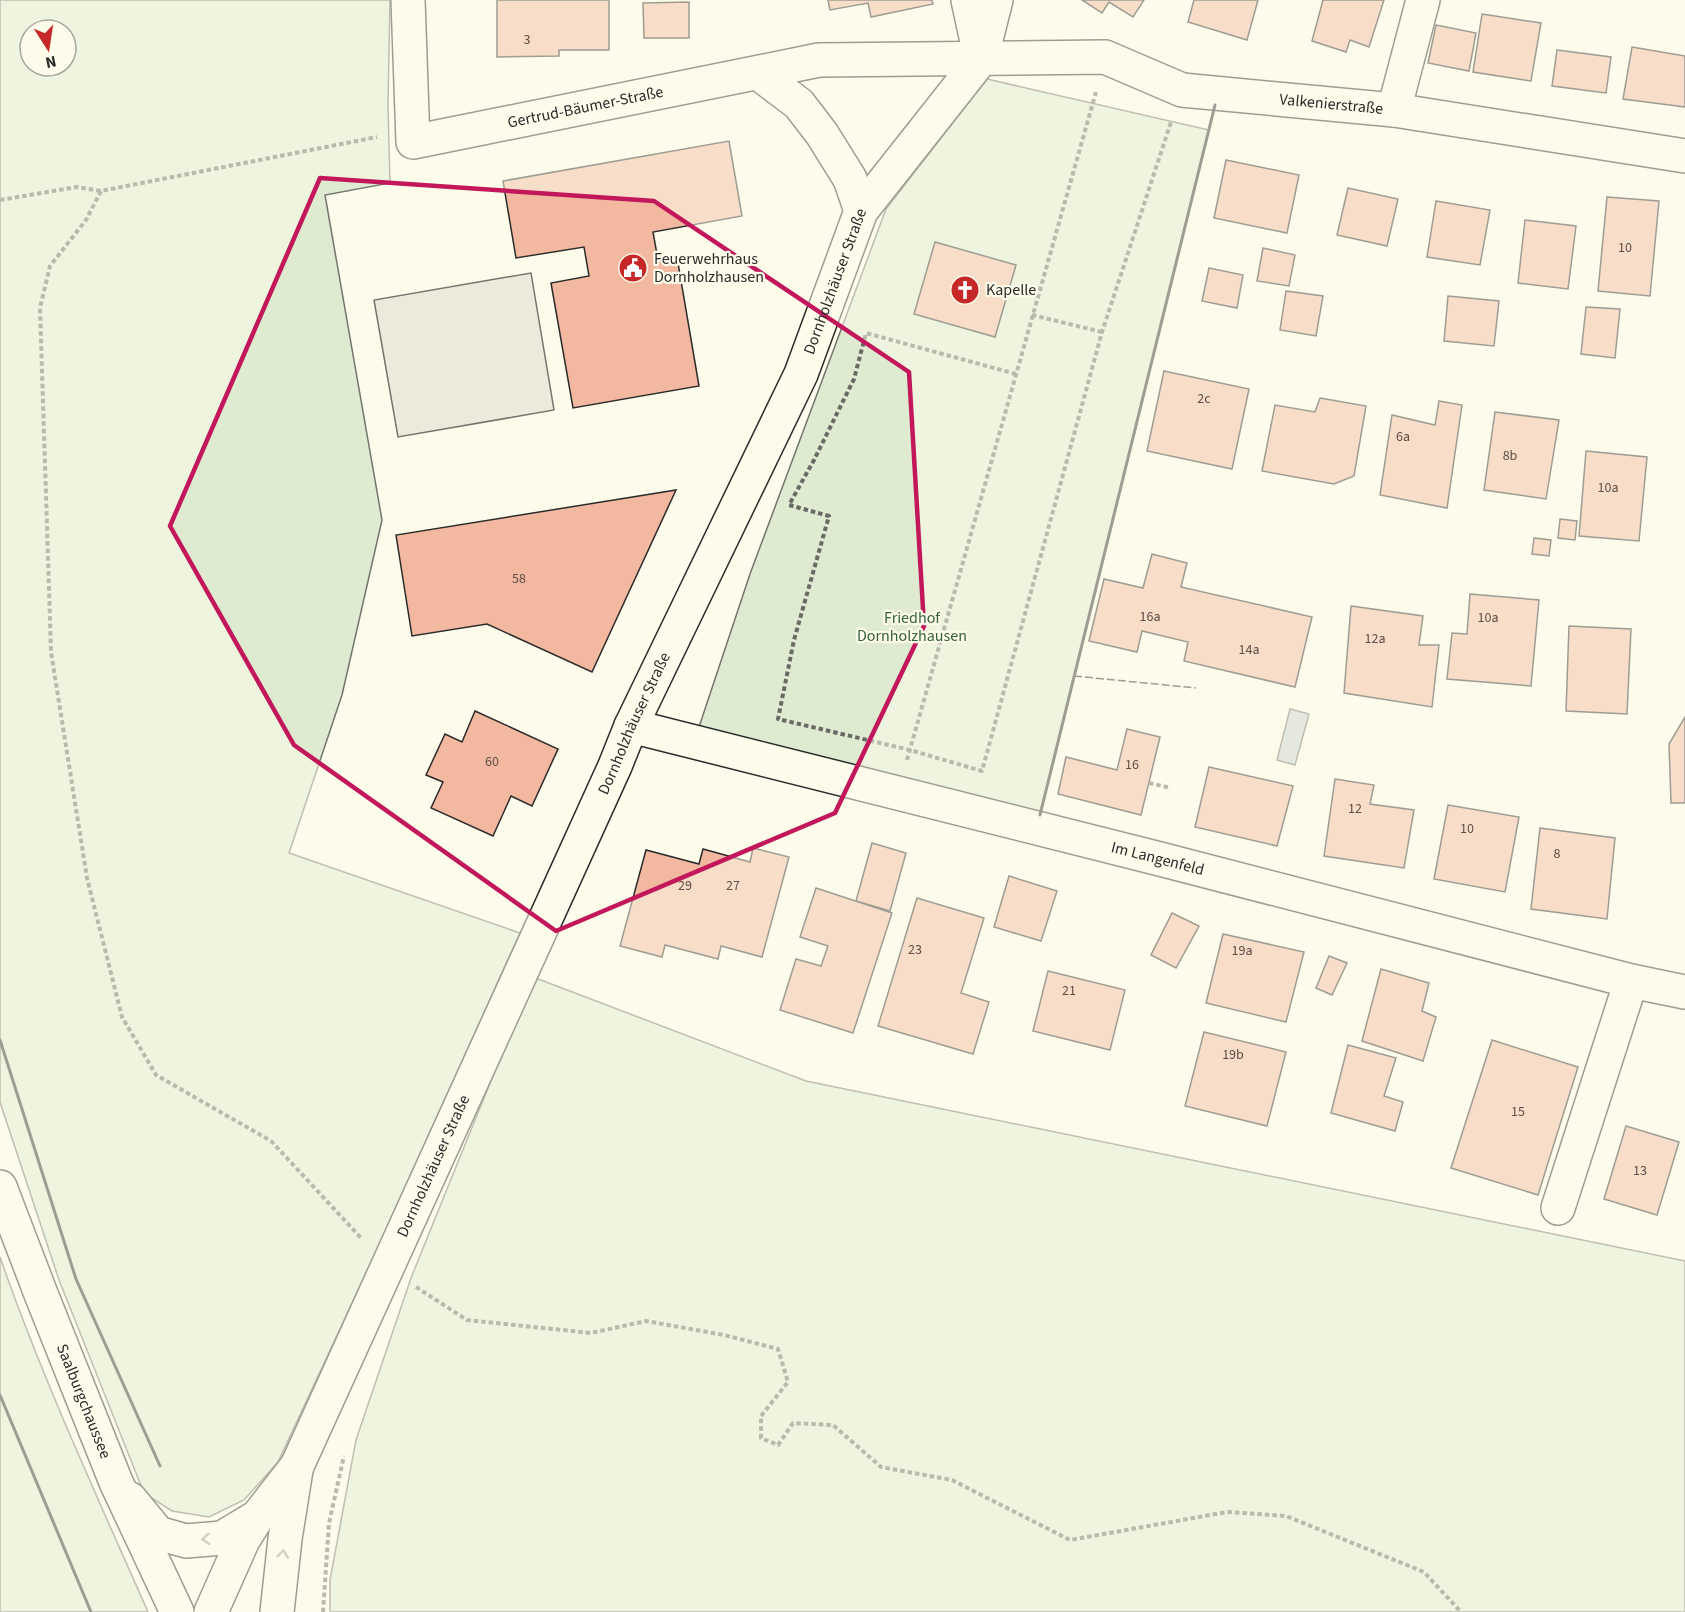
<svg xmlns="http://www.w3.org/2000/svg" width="1685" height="1612" viewBox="0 0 1685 1612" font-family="'Source Sans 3',sans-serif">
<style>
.green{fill:#deebd1;stroke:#74746e;stroke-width:1.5;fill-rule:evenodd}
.parking{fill:#eceadb;stroke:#74746e;stroke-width:1.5}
.water{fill:#c7d0d0;stroke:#74746e;stroke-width:1.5}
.building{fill:#f2b8a0;stroke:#2b2b2b;stroke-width:1.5}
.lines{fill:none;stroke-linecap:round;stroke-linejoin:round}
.minor-casing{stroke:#2b2b2b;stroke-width:36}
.major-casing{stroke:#2b2b2b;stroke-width:36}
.path{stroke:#6a6964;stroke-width:4;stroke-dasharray:4.5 3;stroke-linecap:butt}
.minor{stroke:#fdfbea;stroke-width:33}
.major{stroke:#fdfbea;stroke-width:33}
.fence{stroke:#2b2b2b;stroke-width:1.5;stroke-dasharray:8 3;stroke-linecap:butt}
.wall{stroke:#2b2b2b;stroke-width:3}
.oneway{stroke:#9e9d94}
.marked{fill:none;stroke:#c2185b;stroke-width:4.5;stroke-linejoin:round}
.labels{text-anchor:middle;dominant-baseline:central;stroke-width:4.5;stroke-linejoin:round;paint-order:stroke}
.number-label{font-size:14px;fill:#5d4e48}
.street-label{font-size:16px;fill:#2b2b2b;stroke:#fdfbea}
.poi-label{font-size:16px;fill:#2b2b2b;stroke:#fdfbea;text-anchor:start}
.park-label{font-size:16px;fill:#34623c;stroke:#fdfbea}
</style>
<rect width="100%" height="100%" fill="#fdfbea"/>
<g class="green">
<path d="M 0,0 L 390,0 L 388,105 L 390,183 L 325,195 L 382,520 L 342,695 L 289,853 L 520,933 L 373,1258 L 278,1462 L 244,1500 L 209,1517 L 172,1511 L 144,1493 L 59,1280 L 0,1102 ZM 30,30 L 66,30 L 66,66 L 30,66 Z"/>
<polygon points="987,79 1209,130 1052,768 1033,838 693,745 750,574 886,209"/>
<polygon points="533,977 806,1081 1685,1261 1685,1612 330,1612 330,1580 356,1440 411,1278"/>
<path d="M 0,1257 C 42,1378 96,1494 148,1612 L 0,1612 Z"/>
</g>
<polygon class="parking" points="531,273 554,410 398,437 374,300"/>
<polygon class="water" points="1290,709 1309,714 1295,765 1277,760"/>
<g class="building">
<polygon points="497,0 609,0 609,50 559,50 559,56 497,57"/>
<polygon points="828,0 932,0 933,4 871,17 868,3 830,10"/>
<polygon points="1082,0 1144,0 1133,17 1109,2 1102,13"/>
<polygon points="1194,0 1258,0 1247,40 1188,22"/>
<polygon points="1323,0 1384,0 1369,47 1350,40 1346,52 1312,41"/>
<polygon points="689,2 689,38 644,38 643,3"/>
<polygon points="1482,14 1541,23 1531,81 1473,72"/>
<polygon points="1436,25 1476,33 1469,71 1428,63"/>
<polygon points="1632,47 1685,56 1685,107 1623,99"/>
<polygon points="1557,50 1611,57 1606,93 1552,86"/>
<polygon points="729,141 742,216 653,232 658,260 677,257 699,386 573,408 551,283 589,276 584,247 516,258 503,181"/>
<polygon points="1226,160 1299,175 1287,233 1214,218"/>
<polygon points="1348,188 1398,199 1387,246 1337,235"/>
<polygon points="1607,197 1659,201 1650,296 1598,291"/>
<polygon points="1436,201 1490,210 1480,265 1427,257"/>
<polygon points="1525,220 1576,226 1568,289 1518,283"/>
<polygon points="935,242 1016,265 995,337 914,314"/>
<polygon points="1263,248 1295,255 1289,286 1257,281"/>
<polygon points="1209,268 1243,275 1237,308 1202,301"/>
<polygon points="1286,291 1323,296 1316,336 1280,330"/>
<polygon points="1448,296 1499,301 1494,346 1444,341"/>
<polygon points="1586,307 1620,309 1615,358 1581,354"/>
<polygon points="1164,371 1249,389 1232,469 1147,451"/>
<polygon points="1320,398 1366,406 1354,476 1334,484 1262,471 1275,405 1315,412"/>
<polygon points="1439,401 1462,405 1447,508 1380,495 1392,415 1435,425"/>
<polygon points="1495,412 1559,420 1546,499 1484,490"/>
<polygon points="1586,451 1647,457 1639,541 1579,536"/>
<polygon points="676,490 592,672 487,624 412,636 396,535"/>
<polygon points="1560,519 1577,521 1575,540 1558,538"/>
<polygon points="1534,538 1551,540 1549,556 1532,554"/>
<polygon points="1152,554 1187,563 1181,587 1312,617 1295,687 1184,661 1188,642 1142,631 1137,652 1089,641 1104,579 1143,588"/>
<polygon points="1470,594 1539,600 1531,686 1447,679 1452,633 1467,634"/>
<polygon points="1351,606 1423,616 1419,645 1439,645 1432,707 1344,693"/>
<polygon points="1569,626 1631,629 1627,714 1566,711"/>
<polygon points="475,711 558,749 532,806 511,796 493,836 431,808 443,782 426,775 445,734 462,742"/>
<polygon points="1685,717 1685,803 1671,803 1669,744"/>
<polygon points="1127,729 1160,737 1141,815 1058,794 1066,757 1117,770"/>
<polygon points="1209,767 1293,786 1277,846 1195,827"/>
<polygon points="1335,779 1374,785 1370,804 1414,810 1404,868 1324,856"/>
<polygon points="1448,805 1519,817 1505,892 1434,879"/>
<polygon points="1540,828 1615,838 1607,919 1531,909"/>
<polygon points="872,843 906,853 890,911 856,901"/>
<polygon points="753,848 789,857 762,957 721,946 718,959 665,945 662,957 620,946 646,850 699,864 703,849 750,862"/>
<polygon points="1009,876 1057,891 1041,941 994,927"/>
<polygon points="816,888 892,913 853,1033 780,1010 796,959 821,966 828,946 800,937"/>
<polygon points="917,898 984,918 961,993 989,1002 973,1054 878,1026"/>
<polygon points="1172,913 1199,926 1176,968 1151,955"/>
<polygon points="1223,934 1304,952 1286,1022 1206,1003"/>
<polygon points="1329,956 1347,963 1332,995 1316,988"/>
<polygon points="1381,969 1429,983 1422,1011 1436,1017 1423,1061 1362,1041"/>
<polygon points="1048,971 1125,990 1110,1050 1033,1031"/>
<polygon points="1204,1032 1286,1052 1267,1126 1185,1106"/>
<polygon points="1492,1040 1578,1067 1538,1195 1451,1168"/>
<polygon points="1348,1045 1396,1058 1384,1096 1403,1102 1395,1131 1331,1113"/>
<polygon points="1626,1126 1679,1142 1657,1215 1604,1199"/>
</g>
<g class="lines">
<g class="minor-casing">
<g id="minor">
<path id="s1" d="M 408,0 L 413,142 L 819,60 L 1105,57 L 1182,90 L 1394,110 L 1685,156"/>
<polyline points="968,0 979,51"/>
<polyline points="758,73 799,104 822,134 850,179 861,211"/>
<polyline points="1394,110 1423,0"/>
<path id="s2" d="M 631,726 L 1156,858 L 1631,981 L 1685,992"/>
<polyline points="1558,1208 1631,981"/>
<polyline points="130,1499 158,1533 186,1541 222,1538 257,1517"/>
<path id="s3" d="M 211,1612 L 243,1540 L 258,1516 L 297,1466 L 615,766 L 631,726 L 801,374 L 861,211 L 981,59 L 996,0"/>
<polyline points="277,1612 285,1539 296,1470"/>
</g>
</g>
<g class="major-casing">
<g id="major">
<path id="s4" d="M 0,1187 L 41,1294 L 116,1482 L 177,1612"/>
</g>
</g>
<g class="path">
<polyline points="101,191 86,220 50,266 40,308 51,652 87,878 122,1017 156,1075 271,1141 361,1238"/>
<polyline points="0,200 77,187 101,191 377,137"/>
<polyline points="1032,315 1102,332"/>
<polyline points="1016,374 866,333 854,379 814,460 789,505 829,516 794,640 778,719 910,750 982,771 1102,332 1171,122"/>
<polyline points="907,760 1096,92"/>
<polyline points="1149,783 1171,788"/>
<polyline points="416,1287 467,1320 591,1333 646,1321 724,1335 778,1349 788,1382 761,1416 761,1438 778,1445 793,1423 833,1425 881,1467 952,1480 1070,1540 1227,1512 1286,1516 1424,1572 1461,1612"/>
<polyline points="323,1612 329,1523 344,1456"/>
</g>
<use href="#minor" class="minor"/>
<use href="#major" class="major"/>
<polyline class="fence" points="1074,676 1196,688"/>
<g class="wall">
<polyline points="1040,815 1215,105"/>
<polyline points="0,1040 76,1279 160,1466"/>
<polyline points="0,1395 91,1612"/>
</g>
</g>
<defs><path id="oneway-chevron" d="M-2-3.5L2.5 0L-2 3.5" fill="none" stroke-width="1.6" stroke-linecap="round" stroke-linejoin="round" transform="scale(1.5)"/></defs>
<g class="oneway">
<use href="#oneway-chevron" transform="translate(206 1539) rotate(175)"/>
<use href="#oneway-chevron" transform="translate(283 1554) rotate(-83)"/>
</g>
<path d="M0 0H1685V1612H0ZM 320,178 L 654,201 L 909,372 L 924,626 L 835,813 L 556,931 L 294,745 L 170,526 Z" fill="#fdfbea" fill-opacity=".55" fill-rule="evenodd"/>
<path class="marked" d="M 320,178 L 654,201 L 909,372 L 924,626 L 835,813 L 556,931 L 294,745 L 170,526 Z"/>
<defs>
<g id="civic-disc" transform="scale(1.5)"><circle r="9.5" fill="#c62828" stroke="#fdfbea"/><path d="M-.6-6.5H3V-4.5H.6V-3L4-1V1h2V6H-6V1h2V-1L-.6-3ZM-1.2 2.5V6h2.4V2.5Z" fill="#fff"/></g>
<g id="church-disc" transform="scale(1.5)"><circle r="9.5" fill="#c62828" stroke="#fdfbea"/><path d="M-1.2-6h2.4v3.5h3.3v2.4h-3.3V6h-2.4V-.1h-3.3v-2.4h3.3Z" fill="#fff"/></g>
</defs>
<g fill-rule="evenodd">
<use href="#civic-disc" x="633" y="268"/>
<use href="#church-disc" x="965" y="290"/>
</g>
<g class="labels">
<g class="number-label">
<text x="527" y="40">3</text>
<text x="1625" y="248">10</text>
<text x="1204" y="399">2c</text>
<text x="1403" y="437">6a</text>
<text x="1510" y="456">8b</text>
<text x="1608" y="488">10a</text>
<text x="519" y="579">58</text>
<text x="1150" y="617">16a</text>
<text x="1488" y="618">10a</text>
<text x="1375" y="639">12a</text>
<text x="1249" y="650">14a</text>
<text x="492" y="762">60</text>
<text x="1132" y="765">16</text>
<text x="1355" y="809">12</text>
<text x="1467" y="829">10</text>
<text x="1557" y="854">8</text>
<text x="685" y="886">29</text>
<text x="733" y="886">27</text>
<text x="915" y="950">23</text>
<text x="1242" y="951">19a</text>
<text x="1069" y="991">21</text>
<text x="1233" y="1055">19b</text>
<text x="1518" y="1112">15</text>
<text x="1640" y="1171">13</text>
</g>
<g class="street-label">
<text stroke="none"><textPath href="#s1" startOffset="1076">Valkenierstraße</textPath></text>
<text stroke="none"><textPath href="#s1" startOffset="318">Gertrud-Bäumer-Straße</textPath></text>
<text stroke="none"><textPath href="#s3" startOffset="1472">Dornholzhäuser Straße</textPath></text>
<text stroke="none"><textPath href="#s3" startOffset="986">Dornholzhäuser Straße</textPath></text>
<text stroke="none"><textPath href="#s2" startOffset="543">Im Langenfeld</textPath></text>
<text stroke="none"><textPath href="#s3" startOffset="500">Dornholzhäuser Straße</textPath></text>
<text stroke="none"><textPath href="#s4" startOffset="230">Saalburgchaussee</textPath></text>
</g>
<g class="poi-label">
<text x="654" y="259">Feuerwehrhaus<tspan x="654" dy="18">Dornholzhausen</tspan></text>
<text x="986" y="290">Kapelle</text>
</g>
<g class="park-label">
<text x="912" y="618">Friedhof<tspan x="912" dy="18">Dornholzhausen</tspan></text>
</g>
</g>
<g transform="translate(48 48) rotate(168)"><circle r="28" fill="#fdfbea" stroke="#a9a89e" stroke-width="1.5"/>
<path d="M0-4.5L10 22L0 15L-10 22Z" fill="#c62828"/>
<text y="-9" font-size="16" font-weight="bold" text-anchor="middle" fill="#2b2b2b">N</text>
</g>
</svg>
